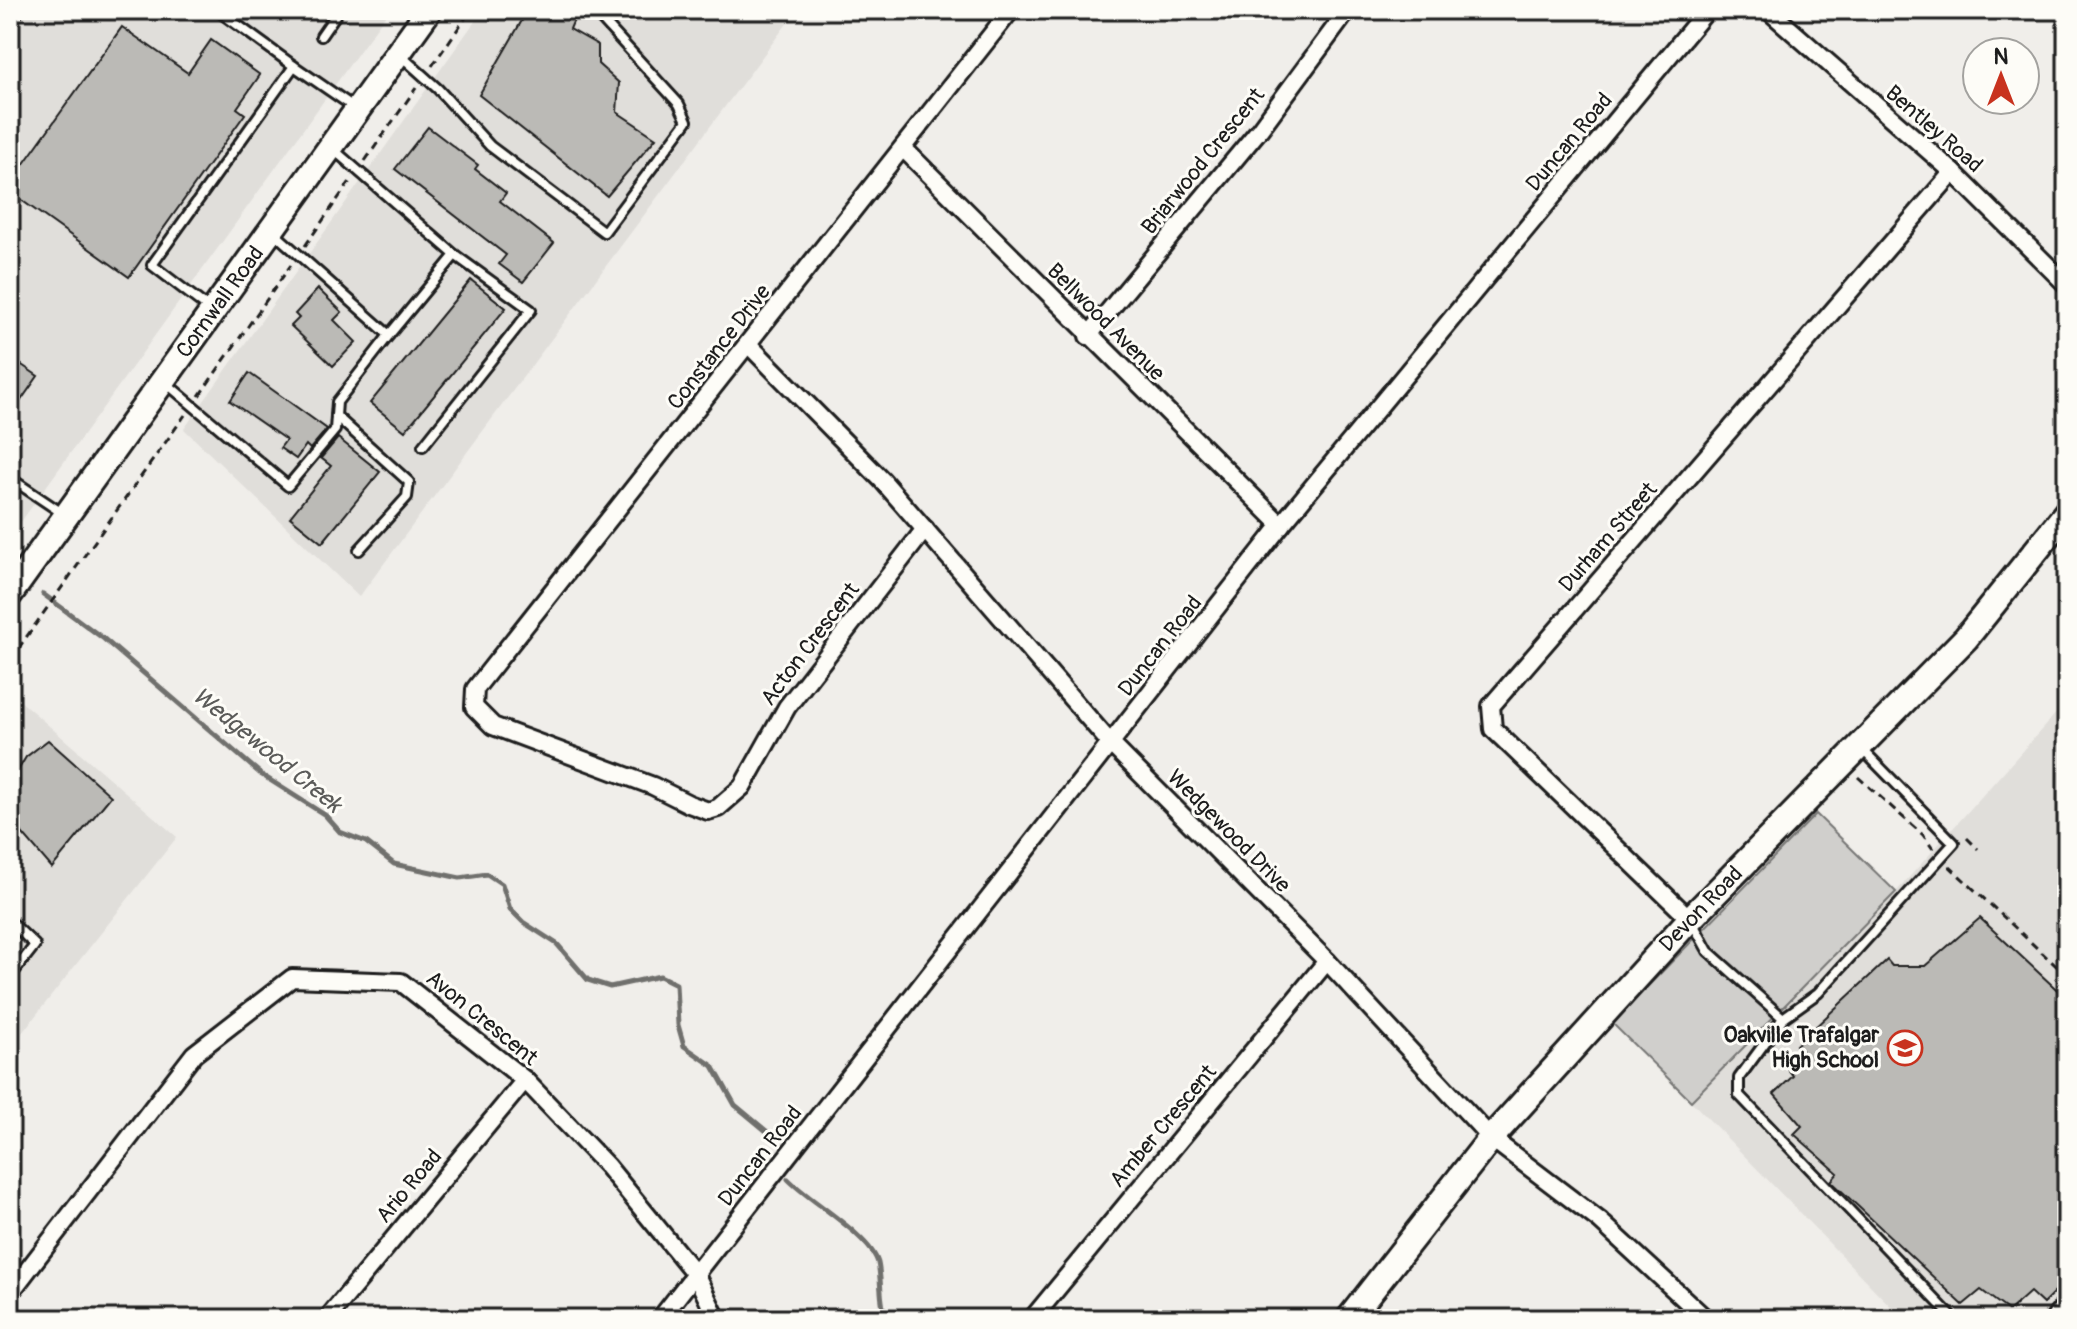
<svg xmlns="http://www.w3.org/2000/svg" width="2077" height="1329" viewBox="0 0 2077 1329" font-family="Pangolin,sans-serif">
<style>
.built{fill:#e0deda}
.green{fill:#d0cfcc;stroke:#767674;stroke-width:2}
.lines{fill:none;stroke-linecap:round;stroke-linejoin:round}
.stream{stroke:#706f6d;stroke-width:5}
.building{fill:#bbbab6;stroke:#1c1c1c;stroke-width:2}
.lane-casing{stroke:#1c1c1c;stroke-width:14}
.street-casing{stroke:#1c1c1c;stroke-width:22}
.secondary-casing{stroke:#1c1c1c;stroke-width:30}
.path{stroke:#1c1c1c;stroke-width:3;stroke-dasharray:8 6;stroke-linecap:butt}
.lane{stroke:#fdfcf7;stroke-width:8}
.street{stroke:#fdfcf7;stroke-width:16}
.secondary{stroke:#fdfcf7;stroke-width:24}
.labels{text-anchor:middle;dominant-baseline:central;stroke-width:6;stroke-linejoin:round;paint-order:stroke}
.street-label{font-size:22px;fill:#1c1c1c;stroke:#fdfcf7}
.poi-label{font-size:22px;font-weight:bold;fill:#1c1c1c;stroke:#fdfcf7;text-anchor:end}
.water-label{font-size:24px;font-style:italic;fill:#5b5b59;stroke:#fdfcf7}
</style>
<rect width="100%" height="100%" fill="#f0eeea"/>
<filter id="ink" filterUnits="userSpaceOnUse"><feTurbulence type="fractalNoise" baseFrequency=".0125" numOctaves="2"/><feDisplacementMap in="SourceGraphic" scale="16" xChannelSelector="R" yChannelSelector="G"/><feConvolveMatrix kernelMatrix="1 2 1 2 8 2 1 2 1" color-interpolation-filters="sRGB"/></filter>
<g filter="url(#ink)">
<g class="built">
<polygon points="10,10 389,10 10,537"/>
<polygon points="483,10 797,10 359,597 184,429"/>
<polygon points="10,692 177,837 10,1048"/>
<polygon points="2067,701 2067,1319 1903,1319 1691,1101 1896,892"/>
</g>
<polygon class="green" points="1816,814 1896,892 1691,1101 1612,1023"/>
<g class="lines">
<g class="stream">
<polyline points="43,594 104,639 262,775 325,815 340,832 366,842 394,864 460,878 487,874 502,884 510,909 523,922 557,944 588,980 610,987 660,976 676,984 678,1025 684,1046 713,1066 735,1105 776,1139"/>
<path d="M 788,1179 C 809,1201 871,1236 878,1263 C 882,1282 879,1301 886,1319"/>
</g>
</g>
<g class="building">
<polygon points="528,10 578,10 570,29 598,45 598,64 619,83 617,112 656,138 607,196 479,95"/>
<polygon points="122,27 188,73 211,40 260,75 237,108 245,114 129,277 10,192 10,183"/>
<polygon points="428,127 478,165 475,169 506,193 500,201 554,243 523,282 499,264 506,255 395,169"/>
<polygon points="471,280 506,308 405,431 370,403"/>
<polygon points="318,289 342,312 334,320 356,342 333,366 291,326 299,318 295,314"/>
<polygon points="10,357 38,376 10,416"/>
<polygon points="249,373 327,429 310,449 306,445 296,459 280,448 286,440 230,401"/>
<polygon points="338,438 380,472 322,543 290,517 331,466 321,458"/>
<polygon points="48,740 111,796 52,868 22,833 11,807 14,777 26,757"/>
<polygon points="1980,918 2067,999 2067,1280 2043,1304 2030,1292 2009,1311 1981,1290 1963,1305 1831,1181 1838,1173 1794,1134 1802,1126 1774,1094 1793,1076 1787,1068 1804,1054 1796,1045 1887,960 1892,966 1925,966"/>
</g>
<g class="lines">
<g class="lane-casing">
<g id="lane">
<polyline points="217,10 294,66"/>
<polyline points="10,24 19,10"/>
<polyline points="321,36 339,10"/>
<polyline points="399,54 438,89 490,146 604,232 687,121 679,104 593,10"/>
<polyline points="272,231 389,335 455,255 333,149"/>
<polyline points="212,311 152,265 294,66 355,108"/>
<polyline points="165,382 288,486 335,430 337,402 389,335"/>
<polyline points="336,416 409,482 407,497 359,550"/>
<polyline points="423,446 531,310 455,255"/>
<polyline points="10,478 65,515"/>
<polyline points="1862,749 1954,843 1818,993 1783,1018 1739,1078 1739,1095 1954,1319"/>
<polyline points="1691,920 1708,951 1783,1018"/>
<polyline points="10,921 35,945 10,977"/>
<polyline points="2049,1319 2067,1296"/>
</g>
</g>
<g class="street-casing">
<g id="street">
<polyline points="1768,10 1953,172 2067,285"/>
<polyline points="903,148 1281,525"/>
<polyline points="1088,336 1260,129 1348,10"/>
<polyline points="749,345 882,480 1112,745 1327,961 1491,1138 1600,1221 1706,1319"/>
<polyline points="925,529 787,707 742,787 718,808 708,811 689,804 653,786 493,726 474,707 475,689 1011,10"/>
<polyline points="1690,919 1493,729 1491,706 1953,172"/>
<polyline points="10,1293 194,1054 292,978 401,982 525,1080 607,1166 696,1275 717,1319"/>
<polyline points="327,1319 525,1080"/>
<polyline points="660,1319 1281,525 1707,10"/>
<polyline points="1032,1319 1327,961"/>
</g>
</g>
<g class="secondary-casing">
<g id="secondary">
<polyline points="10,594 429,10"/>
<polyline points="1349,1319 1491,1138 1690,919 1966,638 2067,512"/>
</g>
</g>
<g class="path">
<polyline points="432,66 471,10"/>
<polyline points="365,161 416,88"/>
<polyline points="305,246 351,180"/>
<polyline points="199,396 291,265"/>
<polyline points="10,660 185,415"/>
<polyline points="1858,777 1923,835 1933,849"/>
<polyline points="1967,838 1978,849"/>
<polyline points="1949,866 2067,976"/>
</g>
<use href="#lane" class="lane"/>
<use href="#street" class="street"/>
<use href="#secondary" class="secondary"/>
</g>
</g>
<defs>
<g id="school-ring" transform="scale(1.8)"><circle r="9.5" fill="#fdfcf7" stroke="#c8321e" stroke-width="1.5"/><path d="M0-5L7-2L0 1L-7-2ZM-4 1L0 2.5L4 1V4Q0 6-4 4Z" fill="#c8321e"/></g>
</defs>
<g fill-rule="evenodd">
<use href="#school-ring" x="1905" y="1048"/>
</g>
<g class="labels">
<g class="street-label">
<text transform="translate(1934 129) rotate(41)">Bentley Road</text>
<text transform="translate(1569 142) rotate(-50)">Duncan Road</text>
<text transform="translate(1203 161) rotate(-51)">Briarwood Crescent</text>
<text transform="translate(220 302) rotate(-54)">Cornwall Road</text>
<text transform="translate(1106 322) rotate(45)">Bellwood Avenue</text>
<text transform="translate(719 347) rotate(-52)">Constance Drive</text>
<text transform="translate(1608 537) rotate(-49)">Durham Street</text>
<text transform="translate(810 644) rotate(-53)">Acton Crescent</text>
<text transform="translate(1160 646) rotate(-52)">Duncan Road</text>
<text transform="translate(1229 831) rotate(45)">Wedgewood Drive</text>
<text transform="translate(1701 909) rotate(-46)">Devon Road</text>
<text transform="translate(482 1018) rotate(39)">Avon Crescent</text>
<text transform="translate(1163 1126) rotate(-50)">Amber Crescent</text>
<text transform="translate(760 1156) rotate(-52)">Duncan Road</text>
<text transform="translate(409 1186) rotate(-50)">Ario Road</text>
</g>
<g class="poi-label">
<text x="1879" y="1035">Oakville Trafalgar<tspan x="1879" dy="25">High School</tspan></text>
</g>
<g class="water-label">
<text transform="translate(267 750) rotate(39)">Wedgewood Creek</text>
</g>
</g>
<rect width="2077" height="1329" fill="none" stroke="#fdfcf7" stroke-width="40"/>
<rect x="20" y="20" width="2037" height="1289" fill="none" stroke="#1c1c1c" stroke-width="3" filter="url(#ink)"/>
<g transform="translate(2001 76)"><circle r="38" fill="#fdfcf7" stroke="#a3a29f" stroke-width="2"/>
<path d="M0-6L14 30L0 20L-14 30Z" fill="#c8321e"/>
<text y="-12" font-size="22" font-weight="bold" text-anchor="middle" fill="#1c1c1c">N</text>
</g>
</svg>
